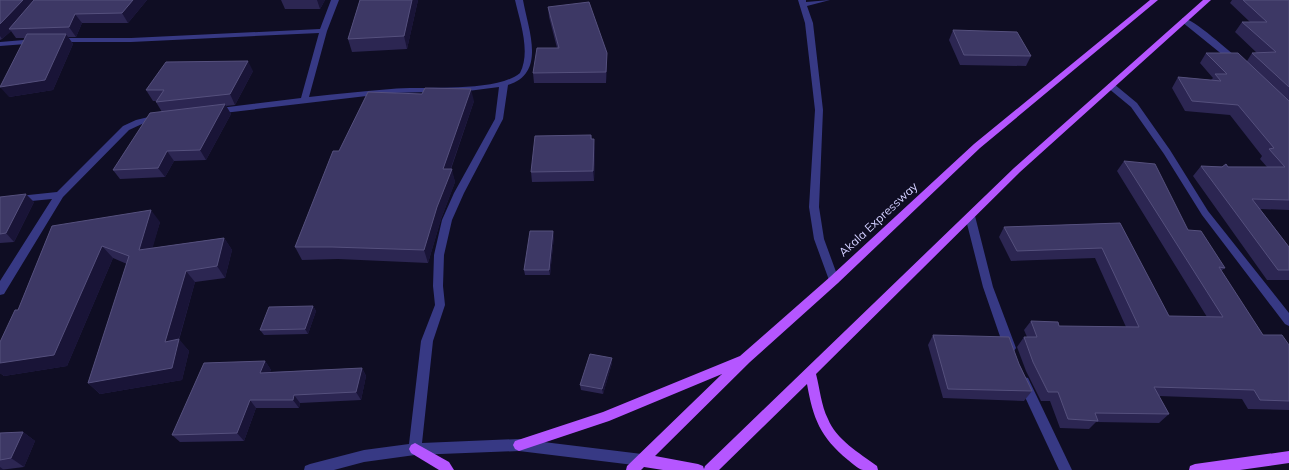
<svg xmlns="http://www.w3.org/2000/svg" width="1289" height="470" viewBox="0 0 1289 470" font-family="Mulish,sans-serif">
<style>
.lines{fill:none;stroke-linecap:round;stroke-linejoin:round}
.minor{fill:#373984;fill-rule:evenodd}
.major{fill:#b556ff;fill-rule:evenodd}
.wall{fill:#2c2652}
.shaded-wall{fill:#191437}
.building{fill:#3d3865;stroke:#55507d}
.labels{text-anchor:middle;dominant-baseline:central;stroke-width:3;stroke-linejoin:round;paint-order:stroke}
.street-label{font-size:12px;fill:#d2cfff;stroke:#0f0d23}
</style>
<rect width="100%" height="100%" fill="#0f0d23"/>
<g class="lines">
<g class="minor">
<path d="M 331,0 L 339,0 L 327,31 L 309,97 C 336,94 364,91 391,89 C 423,86 496,93 520,73 C 531,52 520,22 515,0 L 523,0 C 528,29 547,73 508,85 L 503,119 L 464,193 L 452,220 L 444,255 L 443,286 L 445,305 L 433,341 L 422,443 L 519,439 L 642,454 L 647,456 L 648,460 L 647,464 L 642,466 L 519,451 L 415,455 L 364,462 L 334,470 L 304,470 L 305,466 L 310,464 L 364,450 L 409,444 L 421,341 L 435,305 L 433,286 L 434,255 L 442,220 L 454,193 L 495,119 L 499,87 L 468,91 L 392,93 L 215,114 L 212,113 L 211,111 L 212,109 L 301,98 L 319,33 L 131,42 L 58,42 L 54,40 L 58,38 L 131,38 L 320,29 Z"/>
<polygon points="798,0 806,0 806,2 830,0 807,6 813,23 823,110 819,207 824,239 839,280 838,283 834,284 830,283 829,280 814,239 809,207 815,110 805,23"/>
<path d="M 1182,18 C 1192,17 1231,53 1240,60 L 1240,64 L 1234,64 L 1182,22 Z"/>
<polygon points="36,39 40,41 39,43 0,46 0,42"/>
<polygon points="1108,84 1114,84 1137,103 1170,150 1208,211 1289,313 1289,326 1285,324 1202,215 1164,154 1131,107 1108,88"/>
<polygon points="157,115 161,118 160,120 142,124 129,130 63,197 4,294 0,295 0,281 52,199 0,204 0,198 57,192 123,126 136,120"/>
<polygon points="970,212 975,216 993,287 1016,348 1014,351 1010,353 1006,351 1004,348 983,287 965,216"/>
<polygon points="1024,377 1028,378 1072,470 1059,470 1018,382 1020,378"/>
</g>
<g class="major">
<path d="M 1150,0 L 1158,0 L 980,148 L 838,283 L 750,362 L 655,456 L 698,464 L 703,466 L 704,469 L 705,466 L 1014,168 L 1203,0 L 1211,0 L 1020,172 L 816,374 C 820,389 821,405 828,419 C 836,439 859,453 877,466 L 878,470 C 874,470 868,470 863,470 C 858,469 852,463 848,460 C 820,437 813,418 807,384 L 719,470 L 663,470 L 644,467 L 641,470 L 626,470 L 627,466 L 722,374 L 609,421 L 519,451 L 515,449 L 513,445 L 515,441 L 603,412 L 740,356 L 830,277 L 974,144 Z"/>
<polygon points="415,443 449,462 454,470 439,470 411,453 409,449 411,445"/>
<polygon points="1289,451 1289,463 1240,470 1189,470 1190,466 1195,464"/>
</g>
</g>
<g class="wall">
<polygon points="0,0 147,0 128,23 82,23 76,37 68,37 73,44 53,90 9,97 25,38 16,38 11,31 2,39 0,40"/>
<polygon points="281,0 325,0 320,9 285,9"/>
<polygon points="360,0 418,0 407,49 352,52 348,39"/>
<polygon points="1232,0 1289,0 1289,210 1260,209 1289,247 1289,280 1267,280 1193,176 1201,166 1267,167 1260,159 1262,156 1230,115 1185,111 1172,88 1178,77 1211,80 1213,78 1200,63 1206,53 1247,61 1252,53 1257,53 1235,32 1242,22 1250,22 1230,3"/>
<polygon points="548,7 607,53 607,63 606,83 534,83 533,73 557,48 549,17"/>
<polygon points="953,30 1031,56 1026,66 960,65 949,40"/>
<polygon points="253,71 235,105 226,106 231,114 206,160 174,161 165,177 120,179 113,170 162,112 156,102 157,101 153,101 146,90"/>
<polygon points="474,101 451,169 455,182 441,219 428,263 338,259 302,260 295,247 339,151"/>
<polygon points="591,135 592,139 595,150 594,181 532,182 531,172"/>
<polygon points="1124,161 1188,230 1225,268 1221,271 1263,335 1289,345 1289,410 1248,409 1242,399 1159,396 1169,414 1159,423 1096,422 1089,429 1060,428 1050,401 1041,401 1026,371 1017,347 1024,337 1027,337 1024,330 1031,321 1059,326 1126,327 1095,258 1011,261 999,237 1004,227 1120,223 1169,316 1207,317 1117,171"/>
<polygon points="0,197 34,202 14,242 0,243"/>
<polygon points="160,222 152,248 224,238 232,250 225,278 195,282 179,340 189,351 182,380 100,394 88,383 127,264 113,258 67,366 4,376 0,373 0,342 18,310 52,226"/>
<polygon points="554,236 550,275 525,275 524,270"/>
<polygon points="313,306 316,311 308,334 264,335 260,330"/>
<polygon points="933,335 1019,364 1032,391 1024,401 943,398 928,345"/>
<polygon points="612,358 612,363 603,394 581,390 580,385"/>
<polygon points="265,361 271,370 270,372 362,368 366,376 361,400 300,403 299,408 256,408 244,441 180,442 172,435"/>
<polygon points="23,432 35,441 24,467 0,470 0,433"/>
</g>
<g class="shaded-wall">
<polygon points="23,0 39,0 9,29 11,31 2,39 0,36 0,24"/>
<polygon points="133,0 147,0 128,23 122,13"/>
<polygon points="317,0 325,0 320,9"/>
<polygon points="412,0 418,0 407,49 404,36"/>
<polygon points="75,14 82,23 76,37 69,27"/>
<polygon points="66,34 73,44 53,90 9,97 0,87"/>
<polygon points="607,53 607,63 606,83 606,72"/>
<polygon points="248,61 253,71 235,105 230,94"/>
<polygon points="471,89 474,101 446,182 443,169"/>
<polygon points="225,104 231,114 206,160 200,150"/>
<polygon points="594,139 595,150 594,181 593,171"/>
<polygon points="167,151 174,161 165,177 158,168"/>
<polygon points="452,169 455,182 441,219 428,263 424,250 437,207"/>
<polygon points="26,194 34,202 14,242 6,233"/>
<polygon points="151,210 160,222 149,261 139,250"/>
<polygon points="553,231 554,236 550,275 549,270"/>
<polygon points="224,238 232,250 225,278 217,266"/>
<polygon points="102,246 113,258 67,366 4,376 0,373 0,363"/>
<polygon points="186,271 195,282 175,353 165,342"/>
<polygon points="313,306 316,311 308,334 305,329"/>
<polygon points="179,339 189,351 182,380 100,394 88,383"/>
<polygon points="612,358 612,363 603,394 602,389"/>
<polygon points="265,361 271,370 267,381 260,373"/>
<polygon points="362,368 366,376 361,400 356,392"/>
<polygon points="294,395 300,403 299,408 293,400"/>
<polygon points="250,400 256,408 244,441 237,433"/>
<polygon points="23,432 35,441 24,467 11,458"/>
<polygon points="0,467 4,470 0,470"/>
</g>
<g class="building">
<polygon points="0,0 23,0 0,24"/>
<polygon points="34,0 133,0 122,13 75,14 69,27 9,29"/>
<polygon points="360,0 412,0 404,36 348,39"/>
<polygon points="1243,0 1289,0 1289,87 1252,53 1276,52 1242,22 1267,22"/>
<polygon points="589,2 607,53 606,72 533,73 537,48 559,48 548,7"/>
<polygon points="953,30 1017,32 1031,56 964,55"/>
<polygon points="27,34 66,34 45,80 0,87"/>
<polygon points="1206,53 1238,53 1289,101 1289,200 1252,199 1289,247 1289,270 1278,270 1201,166 1222,167 1226,164 1228,167 1285,167 1269,149 1274,148 1238,105 1192,101 1178,77 1221,81 1215,74 1227,74"/>
<polygon points="248,61 230,94 156,102 164,90 146,90 166,62"/>
<polygon points="425,88 471,89 443,169 452,169 437,207 424,250 332,247 295,247 333,151 339,151 368,92 422,94"/>
<polygon points="225,104 200,150 167,151 158,168 113,170 150,113"/>
<polygon points="591,135 591,139 594,139 593,171 531,172 535,136"/>
<polygon points="1124,161 1155,164 1188,230 1201,231 1225,268 1219,267 1263,335 1282,335 1289,345 1289,401 1260,400 1254,390 1154,387 1169,414 1095,413 1098,421 1068,419 1058,392 1048,392 1033,362 1024,337 1037,337 1031,321 1058,322 1059,326 1139,327 1102,248 1017,251 1004,227 1120,223 1169,316 1223,317"/>
<polygon points="26,194 6,233 0,234 0,197"/>
<polygon points="151,210 139,250 224,238 217,266 186,271 165,342 179,339 172,368 88,383 129,256 102,246 54,355 0,363 0,342 15,310 18,310 52,226"/>
<polygon points="530,231 553,231 549,270 524,270"/>
<polygon points="313,306 305,329 260,330 269,307"/>
<polygon points="933,335 1009,337 1019,364 1032,391 948,389"/>
<polygon points="590,354 612,358 602,389 580,385"/>
<polygon points="265,361 260,373 362,368 356,392 294,395 293,400 250,400 237,433 172,435 204,363"/>
<polygon points="23,432 11,458 0,460 0,433"/>
</g>
<g class="labels">
<g class="street-label">
<text transform="translate(878 219) rotate(-43)">Akala Expressway</text>
</g>
</g>
</svg>
